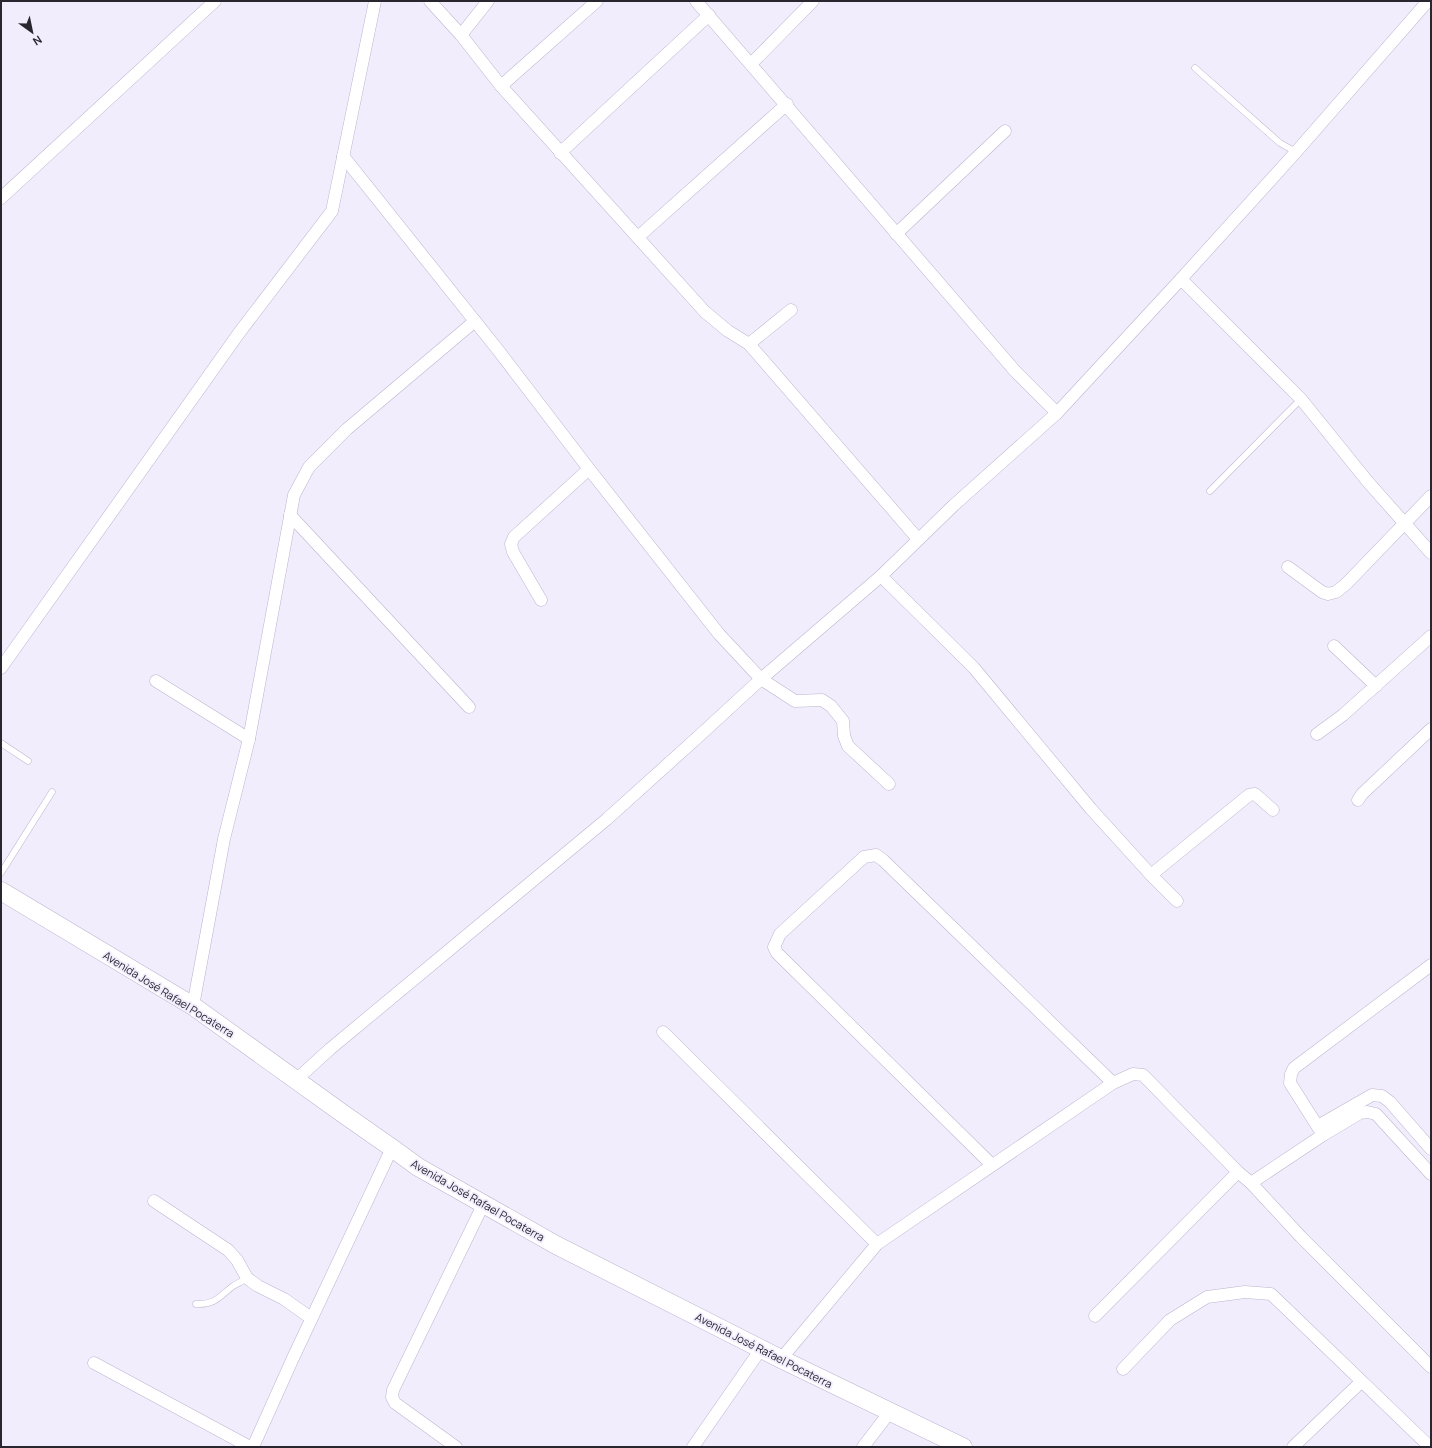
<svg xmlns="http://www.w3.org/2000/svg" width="1432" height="1448" viewBox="0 0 1432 1448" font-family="Manrope,sans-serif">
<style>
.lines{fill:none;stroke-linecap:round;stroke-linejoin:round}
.lane-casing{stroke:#bcb4ce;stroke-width:7}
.street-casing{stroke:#bcb4ce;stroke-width:13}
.secondary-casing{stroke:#bcb4ce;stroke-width:19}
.lane{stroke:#fff;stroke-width:6}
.street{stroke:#fff;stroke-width:12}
.secondary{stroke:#fff;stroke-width:18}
.labels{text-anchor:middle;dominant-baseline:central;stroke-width:3.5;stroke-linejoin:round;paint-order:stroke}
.street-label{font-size:11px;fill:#292630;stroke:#f2edfd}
</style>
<rect width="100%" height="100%" fill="#f2edfd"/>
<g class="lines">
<g class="lane-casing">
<g id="lane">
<polyline points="1195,68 1280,143 1296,152"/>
<polyline points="1210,491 1301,399"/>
<polyline points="1,743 28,761"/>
<polyline points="1,873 52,792"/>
<path d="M 196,1304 C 215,1305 219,1297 233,1286 C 238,1283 243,1281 247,1278"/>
</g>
</g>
<g class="street-casing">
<g id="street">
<polyline points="430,1 461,35 501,86 705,312 728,331 749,344 918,539"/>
<polyline points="696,1 1015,371 1057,413"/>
<polyline points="461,35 488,1"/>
<polyline points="751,64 813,1"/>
<polyline points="501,86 597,1"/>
<polyline points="560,153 709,15"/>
<polyline points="343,156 498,350 589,469 719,634 761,679 795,701 822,700 831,706 843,721 844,736 848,746 889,784"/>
<polyline points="1,198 215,1"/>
<polyline points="896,234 1005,131"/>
<polyline points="638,237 787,104"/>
<polyline points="1181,279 1301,399 1368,482 1431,553"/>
<polyline points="749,344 791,310"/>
<polyline points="290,515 469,707"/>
<polyline points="1288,567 1322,592 1328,594 1336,592 1346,584 1431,496"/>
<polyline points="881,576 974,668 1091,809 1151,875 1177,901"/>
<polyline points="541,600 513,552 511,544 514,537 589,469"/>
<polyline points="1334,646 1376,686"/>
<polyline points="1,668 239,333 332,211 375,1"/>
<polyline points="156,681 249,739"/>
<polyline points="1317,734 1343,715 1431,636"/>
<polyline points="1358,800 1362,794 1431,729"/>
<polyline points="1151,875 1249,795 1255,794 1273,810"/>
<polyline points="193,1006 224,839 249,739 294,495 309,467 347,429 475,321"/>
<polyline points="663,1032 877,1244"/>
<polyline points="296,1080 330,1049 607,819 699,736 761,679 881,576 954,505 1057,413 1181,279 1296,152 1428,1"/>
<polyline points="1318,1126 1372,1095 1382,1096 1390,1102 1431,1149"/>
<polyline points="1323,1135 1290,1083 1291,1074 1294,1068 1431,965"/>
<polyline points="992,1165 777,953 774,947 780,934 864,857 876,855 883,860 1113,1083"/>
<polyline points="1251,1183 1323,1135 1360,1113 1367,1112 1376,1114 1431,1174"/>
<polyline points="154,1201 228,1250 237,1260 247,1278 251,1281 258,1286 284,1299 311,1318"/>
<polyline points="1095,1316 1238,1172"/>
<polyline points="781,1359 877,1244 1113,1083 1133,1074 1143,1075 1238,1172 1251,1183 1301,1237 1431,1367"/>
<polyline points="94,1363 250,1447"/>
<polyline points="1123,1369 1170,1320 1207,1297 1245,1292 1271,1294 1430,1447"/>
<polyline points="253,1447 293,1358 392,1148"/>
<polyline points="456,1447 395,1403 392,1397 393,1390 483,1205"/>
<polyline points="693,1447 761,1349"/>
<polyline points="863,1447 889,1413"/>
<polyline points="1293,1447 1361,1382"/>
</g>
</g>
<g class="secondary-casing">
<polyline id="secondary" points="1,891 193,1006 342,1113 392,1148 418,1167 556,1245 781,1359 963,1447"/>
</g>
<use href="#lane" class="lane"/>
<use href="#street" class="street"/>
<use href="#secondary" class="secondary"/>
</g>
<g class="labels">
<g class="street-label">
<text transform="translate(169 994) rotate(32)">Avenida José Rafael Pocaterra</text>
<text transform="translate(478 1200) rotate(30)">Avenida José Rafael Pocaterra</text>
<text transform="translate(764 1350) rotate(27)">Avenida José Rafael Pocaterra</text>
</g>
</g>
<rect width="1432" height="1448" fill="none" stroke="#292630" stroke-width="4"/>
<g transform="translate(32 32) rotate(147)" stroke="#f2edfd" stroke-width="3" paint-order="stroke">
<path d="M0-3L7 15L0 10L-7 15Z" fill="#292630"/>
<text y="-6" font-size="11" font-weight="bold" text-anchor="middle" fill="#292630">N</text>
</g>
</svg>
